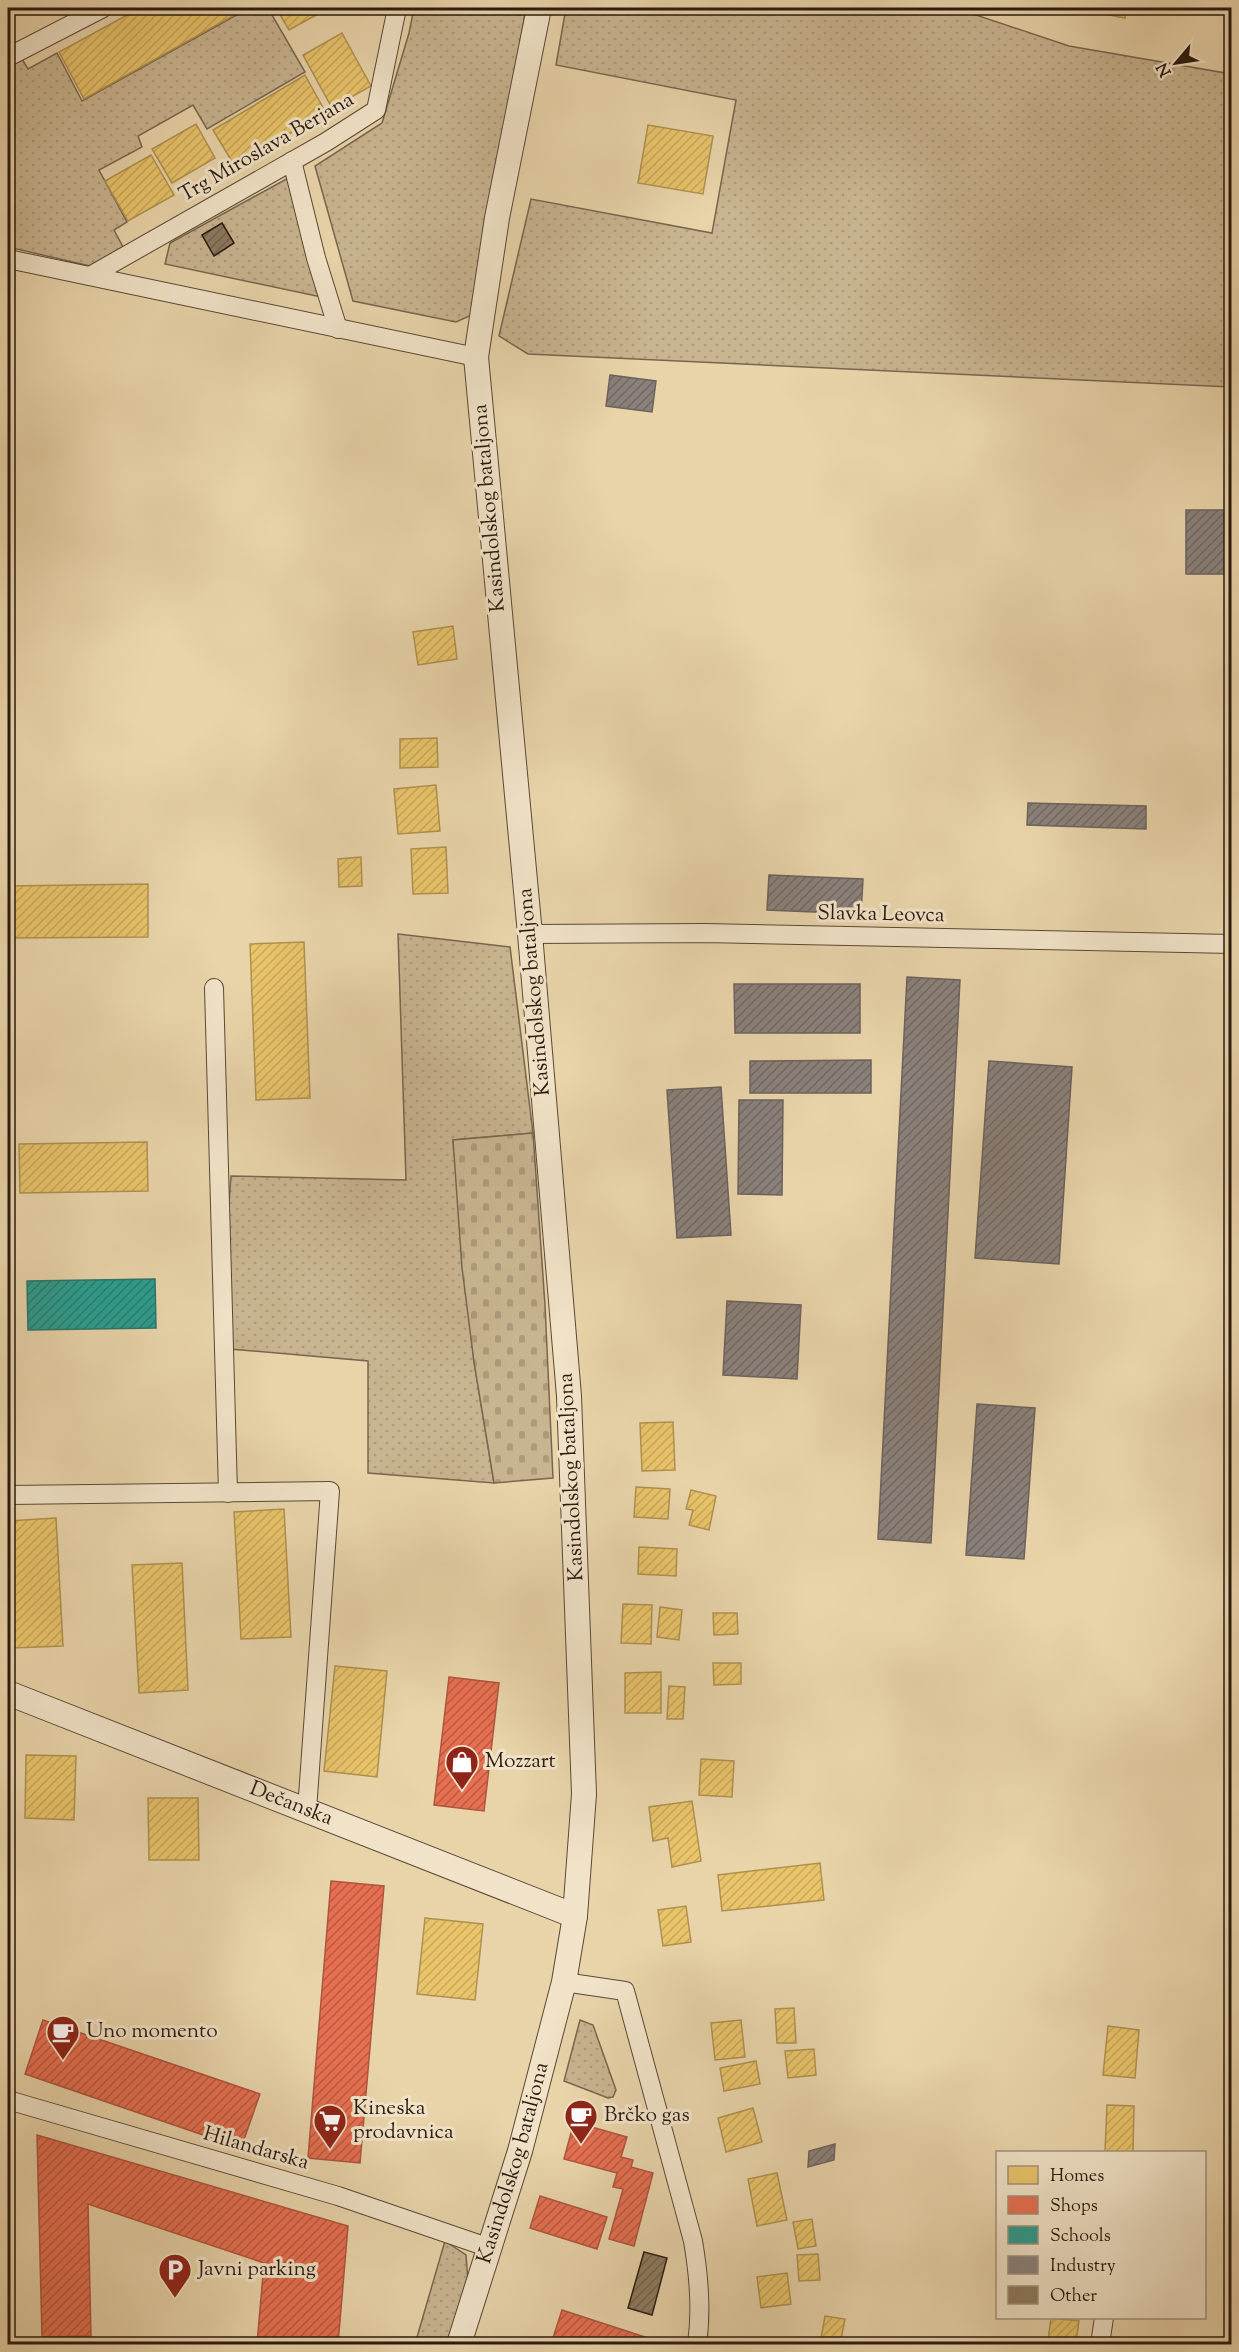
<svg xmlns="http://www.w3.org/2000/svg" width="1239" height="2352" viewBox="0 0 1239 2352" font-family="'Sorts Mill Goudy',serif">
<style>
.grass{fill:url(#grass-dots);stroke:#786650;stroke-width:1.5}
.cemetery{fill:url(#cemetery-stones);stroke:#786650;stroke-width:1.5}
.homes{fill:url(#homes-hatch);stroke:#af914f;stroke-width:1.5}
.shops{fill:url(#shops-hatch);stroke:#ae553e;stroke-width:1.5}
.schools{fill:url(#schools-hatch);stroke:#2a7569;stroke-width:1.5}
.industry{fill:url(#industry-hatch);stroke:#6d625c;stroke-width:1.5}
.building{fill:url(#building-hatch);stroke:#291910;stroke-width:1.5}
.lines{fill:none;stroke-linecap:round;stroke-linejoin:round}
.minor-casing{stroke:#594836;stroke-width:20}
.tertiary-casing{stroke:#594836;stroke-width:26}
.minor{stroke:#f1e3c8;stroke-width:18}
.tertiary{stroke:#f1e3c8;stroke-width:24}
.labels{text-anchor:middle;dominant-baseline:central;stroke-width:6;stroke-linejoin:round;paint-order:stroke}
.street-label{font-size:21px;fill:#291910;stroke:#f1e3c8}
.poi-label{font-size:21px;fill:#291910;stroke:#f1e3c8;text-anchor:start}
</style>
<defs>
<pattern id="grass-dots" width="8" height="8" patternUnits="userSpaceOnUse" patternTransform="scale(1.5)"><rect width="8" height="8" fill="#c8b490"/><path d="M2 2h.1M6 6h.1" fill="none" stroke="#ac9a7b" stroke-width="1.8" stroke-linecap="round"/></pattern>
<pattern id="cemetery-stones" width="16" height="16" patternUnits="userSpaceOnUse" patternTransform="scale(1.5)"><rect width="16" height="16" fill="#c8b490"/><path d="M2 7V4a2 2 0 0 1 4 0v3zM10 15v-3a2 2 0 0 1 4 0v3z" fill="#ac9a7b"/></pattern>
<pattern id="homes-hatch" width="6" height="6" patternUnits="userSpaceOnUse" patternTransform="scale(1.5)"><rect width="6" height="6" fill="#e9c46a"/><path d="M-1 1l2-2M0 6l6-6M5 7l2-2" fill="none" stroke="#c8a85b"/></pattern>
<pattern id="shops-hatch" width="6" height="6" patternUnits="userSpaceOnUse" patternTransform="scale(1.5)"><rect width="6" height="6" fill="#e76f51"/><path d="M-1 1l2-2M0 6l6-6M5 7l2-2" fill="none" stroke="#bb5a42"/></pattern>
<pattern id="schools-hatch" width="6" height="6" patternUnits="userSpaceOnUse" patternTransform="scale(1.5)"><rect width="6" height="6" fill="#2a9d8f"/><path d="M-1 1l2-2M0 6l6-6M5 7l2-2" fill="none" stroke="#247f73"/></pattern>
<pattern id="industry-hatch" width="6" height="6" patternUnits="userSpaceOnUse" patternTransform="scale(1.5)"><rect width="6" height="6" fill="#8a817c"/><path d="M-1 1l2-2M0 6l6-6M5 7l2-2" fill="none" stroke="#716964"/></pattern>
<pattern id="building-hatch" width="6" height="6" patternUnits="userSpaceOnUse" patternTransform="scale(1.5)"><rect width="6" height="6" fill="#8d7a60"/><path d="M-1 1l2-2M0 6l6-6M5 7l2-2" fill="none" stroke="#73634e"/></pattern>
</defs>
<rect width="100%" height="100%" fill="#e9d4aa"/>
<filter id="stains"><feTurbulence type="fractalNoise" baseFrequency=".00333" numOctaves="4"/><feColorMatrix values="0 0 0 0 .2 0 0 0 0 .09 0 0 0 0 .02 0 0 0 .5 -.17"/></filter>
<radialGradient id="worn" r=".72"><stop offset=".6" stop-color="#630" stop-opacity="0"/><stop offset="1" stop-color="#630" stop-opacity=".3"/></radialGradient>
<g class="grass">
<polygon points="249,8 268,8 305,72 207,129 193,105 138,136 142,147 99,170 127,222 114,230 123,247 90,266 8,247 8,65 22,59 28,69 57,53 82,101"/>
<polygon points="414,8 526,8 474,314 456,322 353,301 315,166 382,123 409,33"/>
<polygon points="566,8 955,8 1069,46 1231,74 1231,387 528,354 499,336 531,199 712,233 736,100 556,65"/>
<polygon points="290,177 326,298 165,264 170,243"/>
<polygon points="398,934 510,947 533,1133 453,1140 474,1362 494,1483 368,1473 368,1361 218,1348 231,1176 406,1180"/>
<polygon points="580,2020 593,2025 616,2090 613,2097 608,2098 564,2081"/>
<polygon points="445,2241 466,2255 468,2282 449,2344 415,2344"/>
</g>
<polygon class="cemetery" points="533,1133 545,1305 553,1478 494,1483 474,1362 462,1268 453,1140"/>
<g class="homes">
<polygon points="140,8 247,8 84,99 59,52"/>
<polygon points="276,8 326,8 327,9 289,30"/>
<polygon points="1090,8 1127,8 1125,18 1089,11"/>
<polygon points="342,33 371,86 332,108 303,55"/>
<polygon points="305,75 326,113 234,165 213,130"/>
<polygon points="196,124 215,158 172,183 152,149"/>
<polygon points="648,125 713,136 703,194 638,183"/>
<polygon points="151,155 174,195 128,221 105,181"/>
<polygon points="453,626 457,659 418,665 413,632"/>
<polygon points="437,738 438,767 400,768 400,739"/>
<polygon points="436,785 440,831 398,834 394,789"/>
<polygon points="446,847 448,893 413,894 411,849"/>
<polygon points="361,857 362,886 339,887 338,859"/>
<polygon points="148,884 148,937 8,938 8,886"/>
<polygon points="304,942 310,1098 256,1100 250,944"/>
<polygon points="147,1142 148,1191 20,1193 19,1144"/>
<polygon points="673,1422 675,1470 642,1471 640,1423"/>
<polygon points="636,1487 670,1489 668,1519 634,1517"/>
<polygon points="691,1490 716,1496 709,1530 689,1525 693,1510 686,1509"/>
<polygon points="284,1509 291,1637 241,1639 234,1512"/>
<polygon points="56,1518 63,1646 13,1648 8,1521"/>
<polygon points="639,1547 677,1549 676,1576 638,1574"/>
<polygon points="182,1563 188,1690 139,1693 132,1565"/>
<polygon points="623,1604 652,1605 651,1644 621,1643"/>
<polygon points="660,1607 682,1610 679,1640 657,1637"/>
<polygon points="713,1613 737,1613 738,1634 714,1635"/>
<polygon points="713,1663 741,1663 741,1684 714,1685"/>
<polygon points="335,1666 387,1671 377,1777 324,1771"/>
<polygon points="661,1672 661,1713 625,1713 625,1673"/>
<polygon points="669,1686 685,1687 683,1719 667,1719"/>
<polygon points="26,1755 76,1756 74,1820 25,1818"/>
<polygon points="701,1759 734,1761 732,1797 699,1795"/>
<polygon points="148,1798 198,1798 199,1860 149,1860"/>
<polygon points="692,1801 701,1861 672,1867 668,1838 653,1841 649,1807"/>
<polygon points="820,1863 824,1900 722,1911 718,1875"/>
<polygon points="686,1906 691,1942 663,1946 658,1910"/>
<polygon points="425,1918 483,1924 475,2000 417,1994"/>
<polygon points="794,2008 796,2043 777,2043 775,2009"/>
<polygon points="741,2020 745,2057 715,2060 711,2023"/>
<polygon points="1108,2026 1139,2030 1135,2078 1103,2075"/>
<polygon points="814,2049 816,2075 788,2078 785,2051"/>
<polygon points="756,2061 760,2084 724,2091 720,2068"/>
<polygon points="1107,2105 1134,2106 1133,2152 1105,2152"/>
<polygon points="753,2108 762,2142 726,2152 718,2118"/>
<polygon points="777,2173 787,2220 757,2226 748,2179"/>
<polygon points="812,2219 816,2246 798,2249 793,2222"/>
<polygon points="818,2254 820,2280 799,2281 797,2255"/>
<polygon points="787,2273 791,2304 761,2308 757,2277"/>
<polygon points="825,2316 845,2319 840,2344 820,2344"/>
<polygon points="1051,2318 1079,2321 1076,2343 1048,2340"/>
</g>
<g class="shops">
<polygon points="449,1677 499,1683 484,1811 434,1805"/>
<polygon points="331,1881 384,1886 360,2163 308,2158"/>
<polygon points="43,2020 260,2094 241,2148 25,2074"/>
<polygon points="574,2122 627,2137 621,2157 633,2160 631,2167 653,2173 634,2246 609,2239 623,2189 613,2187 617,2173 564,2159"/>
<polygon points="37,2135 348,2226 338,2344 257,2344 264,2263 88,2204 91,2336 42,2337"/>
<polygon points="540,2196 607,2217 597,2249 530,2228"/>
<polygon points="562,2310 657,2341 655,2344 551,2344"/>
</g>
<polygon class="schools" points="155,1279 156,1328 28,1330 27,1281"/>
<g class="industry">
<polygon points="610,375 656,381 652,412 606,406"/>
<rect x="1186" y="510" width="46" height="64"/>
<polygon points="1028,803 1146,806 1146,829 1027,825"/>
<polygon points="769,875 863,879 861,914 767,910"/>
<polygon points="907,977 960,980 931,1543 878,1539"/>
<polygon points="734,984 860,984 860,1033 735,1033"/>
<polygon points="871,1060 871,1093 750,1093 750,1061"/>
<polygon points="989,1061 1072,1067 1059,1264 975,1258"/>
<polygon points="721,1087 731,1235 677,1238 667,1090"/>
<polygon points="739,1100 783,1100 782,1195 738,1194"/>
<polygon points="727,1301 801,1305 797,1379 723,1375"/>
<polygon points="977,1404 1035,1408 1024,1559 966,1555"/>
<polygon points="835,2144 834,2160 808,2167 809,2151"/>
</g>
<g class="building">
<polygon points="222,223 234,243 214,256 202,235"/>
<polygon points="644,2252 667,2258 652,2315 628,2308"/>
</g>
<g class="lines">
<g class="minor-casing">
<g id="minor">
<polyline points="8,57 103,8"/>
<polyline points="292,161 316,258 338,329"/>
<polyline points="8,259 476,357"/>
<polyline points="90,276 326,142 376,110 397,8"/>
<polyline points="530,934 705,933 1232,944"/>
<polyline points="214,988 228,1493"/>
<polyline points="8,1495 330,1491 307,1810"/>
<path d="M 564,1982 L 625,1991 L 693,2241 C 699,2276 702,2310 697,2344"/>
<polyline points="8,2100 338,2196 490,2248"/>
<polyline points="1100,2344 1104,2318"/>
</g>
</g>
<g class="tertiary-casing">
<g id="tertiary">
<path id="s1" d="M 8,1693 L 575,1916"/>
<path id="s2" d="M 459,2344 L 520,2151 L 564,1982 L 575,1916 L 584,1794 L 569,1396 L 530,934 L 476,357 L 497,218 L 539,8"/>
</g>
</g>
<use href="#minor" class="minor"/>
<use href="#tertiary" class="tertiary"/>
</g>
<defs>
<g id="shop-pin" transform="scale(1.725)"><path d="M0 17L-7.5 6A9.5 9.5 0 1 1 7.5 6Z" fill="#8f2418" stroke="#f1e3c8"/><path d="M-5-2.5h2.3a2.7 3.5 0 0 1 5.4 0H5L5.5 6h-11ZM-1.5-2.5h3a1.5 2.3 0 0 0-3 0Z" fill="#fff"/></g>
<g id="cafe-pin" transform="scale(1.725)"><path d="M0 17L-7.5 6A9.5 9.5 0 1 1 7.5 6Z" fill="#8f2418" stroke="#f1e3c8"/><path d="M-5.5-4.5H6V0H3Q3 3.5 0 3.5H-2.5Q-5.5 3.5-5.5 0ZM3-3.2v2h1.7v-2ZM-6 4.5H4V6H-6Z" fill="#fff"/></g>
<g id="supermarket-pin" transform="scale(1.725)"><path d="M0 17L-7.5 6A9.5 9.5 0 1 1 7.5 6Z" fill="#8f2418" stroke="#f1e3c8"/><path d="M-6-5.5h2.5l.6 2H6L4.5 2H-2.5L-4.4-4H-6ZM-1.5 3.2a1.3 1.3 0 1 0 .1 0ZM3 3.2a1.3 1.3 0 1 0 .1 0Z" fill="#fff"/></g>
<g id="parking-pin" transform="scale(1.725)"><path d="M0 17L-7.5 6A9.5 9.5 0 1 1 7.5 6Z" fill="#8f2418" stroke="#f1e3c8"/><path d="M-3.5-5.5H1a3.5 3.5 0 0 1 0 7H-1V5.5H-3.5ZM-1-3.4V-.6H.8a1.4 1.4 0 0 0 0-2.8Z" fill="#fff"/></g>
</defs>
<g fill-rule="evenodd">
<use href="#shop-pin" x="462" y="1762"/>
<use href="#cafe-pin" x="63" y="2032"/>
<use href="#cafe-pin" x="581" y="2116"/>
<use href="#supermarket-pin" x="330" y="2121"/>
<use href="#parking-pin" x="175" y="2270"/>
</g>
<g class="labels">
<g class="street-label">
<text transform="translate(267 148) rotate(-30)">Trg Miroslava Berjana</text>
<text transform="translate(490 508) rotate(-95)">Kasindolskog bataljona</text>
<text transform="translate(881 915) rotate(1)">Slavka Leovca</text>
<text transform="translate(535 992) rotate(-95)">Kasindolskog bataljona</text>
<text transform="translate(572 1477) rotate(-93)">Kasindolskog bataljona</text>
<text stroke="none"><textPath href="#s1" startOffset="304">Dečanska</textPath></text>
<text transform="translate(256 2149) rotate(16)">Hilandarska</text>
<text stroke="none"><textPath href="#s2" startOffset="189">Kasindolskog bataljona</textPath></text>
</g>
<g class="poi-label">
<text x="485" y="1762">Mozzart</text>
<text x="86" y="2032">Uno momento</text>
<text x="353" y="2109">Kineska<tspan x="353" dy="24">prodavnica</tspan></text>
<text x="604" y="2116">Brčko gas</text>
<text x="198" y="2270">Javni parking</text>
</g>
</g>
<rect width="1239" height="2352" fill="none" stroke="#e9d4aa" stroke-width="30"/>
<rect x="9" y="9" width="1221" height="2334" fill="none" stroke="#291910" stroke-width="3"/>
<rect x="15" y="15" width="1209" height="2322" fill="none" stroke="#291910" stroke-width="1.5"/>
<rect x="996" y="2151" width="210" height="168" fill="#f1e3c8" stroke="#a1927e" stroke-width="1.5"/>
<rect x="1008" y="2166" width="30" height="18" fill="#e9c46a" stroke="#a1927e" stroke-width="1.5"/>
<text x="1050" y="2181" font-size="18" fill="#291910">Homes</text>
<rect x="1008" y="2196" width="30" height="18" fill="#e76f51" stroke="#a1927e" stroke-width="1.5"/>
<text x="1050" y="2211" font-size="18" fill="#291910">Shops</text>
<rect x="1008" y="2226" width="30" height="18" fill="#2a9d8f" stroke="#a1927e" stroke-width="1.5"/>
<text x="1050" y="2241" font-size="18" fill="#291910">Schools</text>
<rect x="1008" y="2256" width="30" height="18" fill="#8a817c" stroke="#a1927e" stroke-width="1.5"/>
<text x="1050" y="2271" font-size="18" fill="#291910">Industry</text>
<rect x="1008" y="2286" width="30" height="18" fill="#8d7a60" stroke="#a1927e" stroke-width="1.5"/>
<text x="1050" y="2301" font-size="18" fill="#291910">Other</text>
<g transform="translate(1176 63) rotate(241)" stroke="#f1e3c8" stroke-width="4.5" paint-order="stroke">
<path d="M0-4.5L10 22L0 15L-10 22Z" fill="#291910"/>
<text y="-9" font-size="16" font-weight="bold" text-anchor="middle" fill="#291910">N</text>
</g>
<rect width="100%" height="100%" filter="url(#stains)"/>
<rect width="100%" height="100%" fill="url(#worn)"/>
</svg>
